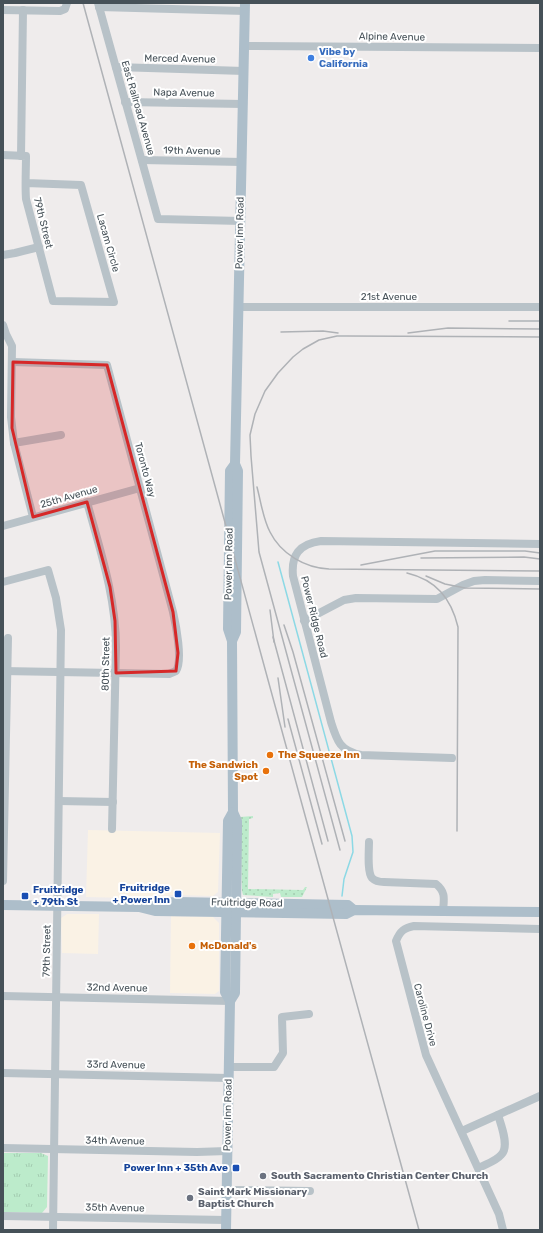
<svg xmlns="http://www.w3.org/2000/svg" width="543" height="1233" viewBox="0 0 543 1233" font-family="Rubik,sans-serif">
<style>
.commercial{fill:#faf2e5}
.grass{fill:url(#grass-dots)}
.park{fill:url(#park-tufts)}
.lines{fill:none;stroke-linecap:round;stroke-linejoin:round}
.stream{stroke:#8cd9e5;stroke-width:1.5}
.minor{stroke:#b8c2c8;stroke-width:8}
.major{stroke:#adbeca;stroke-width:10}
.rail{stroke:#afb2b6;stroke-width:1.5}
.marked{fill:#d62828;fill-opacity:0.2;stroke:#d62828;stroke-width:3;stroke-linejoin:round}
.shop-dot{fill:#3f7fe0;stroke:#fff;stroke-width:1.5}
.food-dot{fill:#e8710a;stroke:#fff;stroke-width:1.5}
.transit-dot{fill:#1a4fb4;stroke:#fff;stroke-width:1.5}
.worship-dot{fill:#6b7280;stroke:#fff;stroke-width:1.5}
.labels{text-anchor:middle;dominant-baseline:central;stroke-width:4;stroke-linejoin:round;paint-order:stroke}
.street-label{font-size:10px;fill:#465158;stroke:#fff}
.shop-label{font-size:10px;font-weight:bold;fill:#366cbe;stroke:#fff;text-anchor:start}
.food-label{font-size:10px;font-weight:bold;fill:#c56008;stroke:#fff;text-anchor:start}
.transit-label{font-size:10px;font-weight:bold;fill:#164399;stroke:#fff;text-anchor:end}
.worship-label{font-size:10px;font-weight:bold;fill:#5b616d;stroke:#fff;text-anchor:start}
</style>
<defs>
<pattern id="grass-dots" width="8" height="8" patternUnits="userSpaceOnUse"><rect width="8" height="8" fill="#bcebcb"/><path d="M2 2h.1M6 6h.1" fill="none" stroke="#a3cbb0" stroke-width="1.8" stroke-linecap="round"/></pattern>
<pattern id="park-tufts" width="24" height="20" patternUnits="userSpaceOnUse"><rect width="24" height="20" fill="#bcebcb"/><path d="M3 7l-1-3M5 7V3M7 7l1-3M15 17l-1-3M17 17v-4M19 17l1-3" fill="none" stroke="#a3cbb0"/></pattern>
</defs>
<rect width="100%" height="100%" fill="#efecec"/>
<g class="commercial">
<polygon points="88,830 220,833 218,892 213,896 175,895 127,898 86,897"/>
<polygon points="67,914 99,914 98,954 62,953 61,918"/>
<polygon points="171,916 213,917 219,923 219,991 215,994 170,993"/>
</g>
<polygon class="grass" points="253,816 253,818 249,819 248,889 303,890 305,887 307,887 302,897 281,897 280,893 273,894 273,897 243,895 242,891 240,817"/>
<polygon class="park" points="3,1153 41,1153 48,1156 47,1207 42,1213 3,1212"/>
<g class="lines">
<polyline class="stream" points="278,562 352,836 353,852 344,879 342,896"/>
<g class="minor">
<polyline points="98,3 158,219 241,221"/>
<polyline points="99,7 245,11"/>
<polyline points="3,10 60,11 65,9 67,3"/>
<polyline points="244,46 540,48"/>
<polyline points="116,67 244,71"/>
<polyline points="125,102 243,104"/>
<path d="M 3,155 L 26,156 C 26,170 25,185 26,199 L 53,301 L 114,302 L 81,185 L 26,183"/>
<polyline points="21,156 23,10"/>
<polyline points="142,160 242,162"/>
<polyline points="3,255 15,253 39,247"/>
<polyline points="239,307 540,307"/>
<polyline points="3,325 6,334 12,346 11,417 14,443 33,517"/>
<polyline points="14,443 61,435"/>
<path d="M 87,502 C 100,550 116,597 116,647 L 112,829"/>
<polyline points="3,526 140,488"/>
<polyline points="3,582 48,570 56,598 61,630 53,1230"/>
<polyline points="304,621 344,600 356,598 437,599 463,585 474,581 485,580 540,581"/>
<path d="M 3,671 L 169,674 L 176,671 C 183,661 176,625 173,612 L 107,365 L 13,362"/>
<path d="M 452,758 L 361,755 C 340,751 337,741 331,722 L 293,576 C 291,555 299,544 321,541 L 540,544"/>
<polyline points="59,801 113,802"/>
<path d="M 369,842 C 369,850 367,872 372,878 C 375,881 379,882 384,882 L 436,884 C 446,892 444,899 443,911"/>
<polyline points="3,881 8,638"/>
<polyline points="3,996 230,1001"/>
<polyline points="229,1067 274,1067 283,1053 282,1017 309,1014"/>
<polyline points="3,1073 229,1078"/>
<polyline points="462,1131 540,1096"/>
<polyline points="3,1148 197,1152 227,1151"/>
<path d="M 479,1168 C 486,1164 496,1161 501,1155 C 510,1147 501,1125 498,1115"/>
<polyline points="227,1190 310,1191"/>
<polyline points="3,1216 226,1220"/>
<path d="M 503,1230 L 499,1214 L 426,1055 L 396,941 C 400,931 404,928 414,926 L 540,929"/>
</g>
<g class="major">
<polyline points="232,641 228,629 230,471 235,464"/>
<polyline points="3,905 139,907 155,903 177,902 348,905 354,910"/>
<polyline points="139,907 155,911 346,914 354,910 540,912"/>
<polyline points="230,1001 235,993 237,831 237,821 233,812 232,641 236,632 238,471 235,464 245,3"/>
<polyline points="226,1230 230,1001 225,992 228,821 233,812"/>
</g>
<g class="rail">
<path d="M 83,3 C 193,412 307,821 419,1230"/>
<polyline points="509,321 540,321"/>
<polyline points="281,332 323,331 338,333"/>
<polyline points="408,333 448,328 540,329"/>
<path d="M 257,487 C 261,502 263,519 270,532 C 281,554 305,568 329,569 L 540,571"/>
<polyline points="421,558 524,557 540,559"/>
<polyline points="361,565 435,551 525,551 540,553"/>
<path d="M 407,573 C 436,580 451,598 458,627 L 457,831"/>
<polyline points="426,576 445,584 465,588 540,589"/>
<polyline points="270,610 274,642"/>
<polyline points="284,625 293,652 345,841"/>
<polyline points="273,637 328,841"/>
<polyline points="278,678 285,727"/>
<polyline points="288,719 322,844"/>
<polyline points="340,850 259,552 251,456 250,435 255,414 265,391 278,373 293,357 303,349 319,340 337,336 346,336 540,337"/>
</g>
</g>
<path class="marked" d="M 13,362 L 107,365 L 173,612 L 178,653 L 176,671 L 116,673 L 115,621 L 110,587 L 87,502 L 33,517 L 12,428 Z"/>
<circle class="shop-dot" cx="311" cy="58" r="4"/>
<g class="food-dot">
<circle cx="270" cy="755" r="4"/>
<circle cx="266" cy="771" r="4"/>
<circle cx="192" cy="946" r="4"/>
</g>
<g class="transit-dot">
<rect x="174" y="890" width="8" height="8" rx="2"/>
<rect x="21" y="892" width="8" height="8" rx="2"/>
<rect x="232" y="1164" width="8" height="8" rx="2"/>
</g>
<g class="worship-dot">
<circle cx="263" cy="1176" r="4"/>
<circle cx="190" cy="1198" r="4"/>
</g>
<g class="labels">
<g class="street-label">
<text transform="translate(392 37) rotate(1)">Alpine Avenue</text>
<text transform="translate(180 59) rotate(1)">Merced Avenue</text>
<text transform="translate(184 93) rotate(1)">Napa Avenue</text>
<text transform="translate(138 108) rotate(74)">East Railroad Avenue</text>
<text transform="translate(192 151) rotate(1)">19th Avenue</text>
<text transform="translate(43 223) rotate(76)">79th Street</text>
<text transform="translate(240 233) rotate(-89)">Power Inn Road</text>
<text transform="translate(108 243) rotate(74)">Lacam Circle</text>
<text x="389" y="297">21st Avenue</text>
<text transform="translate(145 470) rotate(75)">Toronto Way</text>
<text transform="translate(69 497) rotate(-16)">25th Avenue</text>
<text transform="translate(229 564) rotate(-89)">Power Inn Road</text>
<text transform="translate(314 617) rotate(76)">Power Ridge Road</text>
<text transform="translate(106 664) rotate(-89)">80th Street</text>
<text transform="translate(247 903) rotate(1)">Fruitridge Road</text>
<text transform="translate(47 951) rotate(-89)">79th Street</text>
<text transform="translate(117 988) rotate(1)">32nd Avenue</text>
<text transform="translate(425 1015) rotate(75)">Caroline Drive</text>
<text transform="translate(116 1065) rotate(1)">33rd Avenue</text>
<text transform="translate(228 1115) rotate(-89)">Power Inn Road</text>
<text transform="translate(115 1141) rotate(1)">34th Avenue</text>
<text transform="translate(115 1208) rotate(1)">35th Avenue</text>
</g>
<g class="shop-label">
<text x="319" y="52">Vibe by<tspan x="319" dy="12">California</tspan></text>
</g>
<g class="food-label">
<text x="278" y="755">The Squeeze Inn</text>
<text x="258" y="765" text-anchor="end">The Sandwich<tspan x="258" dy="12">Spot</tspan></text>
<text x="200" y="946">McDonald's</text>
</g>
<g class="transit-label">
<text x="170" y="888">Fruitridge<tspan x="170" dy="12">+ Power Inn</tspan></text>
<text x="33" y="890" text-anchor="start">Fruitridge<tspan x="33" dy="12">+ 79th St</tspan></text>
<text x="228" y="1168">Power Inn + 35th Ave</text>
</g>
<g class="worship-label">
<text x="271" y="1176">South Sacramento Christian Center Church</text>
<text x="198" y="1192">Saint Mark Missionary<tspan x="198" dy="12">Baptist Church</tspan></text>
</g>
</g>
<rect width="543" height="1233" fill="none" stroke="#465158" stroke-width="8"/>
</svg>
